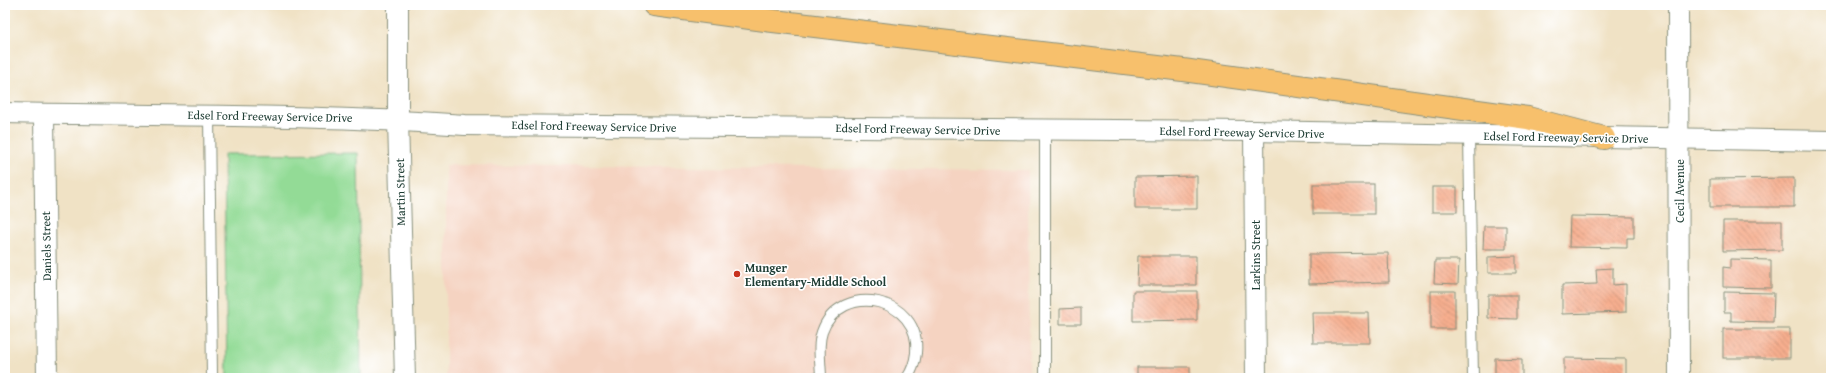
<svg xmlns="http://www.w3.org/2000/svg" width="1836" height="383" viewBox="0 0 1836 383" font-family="'Gentium Book Plus',serif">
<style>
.built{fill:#f5d3c1}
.green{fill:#93db96;stroke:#598c65}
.building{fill:url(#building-back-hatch)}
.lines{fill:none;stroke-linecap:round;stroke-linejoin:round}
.service-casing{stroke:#88907c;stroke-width:12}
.minor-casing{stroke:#88907c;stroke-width:22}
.motorway-casing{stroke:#88907c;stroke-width:24}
.service{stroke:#fff;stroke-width:10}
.minor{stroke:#fff;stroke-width:20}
.motorway{stroke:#f7c06c;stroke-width:22}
.poi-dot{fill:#c8321e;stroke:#fff;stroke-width:1.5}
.labels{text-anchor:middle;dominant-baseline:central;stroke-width:3.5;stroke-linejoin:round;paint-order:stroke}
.street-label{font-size:12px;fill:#1f3d34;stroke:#fff}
.poi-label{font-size:12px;font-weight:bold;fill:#1f3d34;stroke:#fff;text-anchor:start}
</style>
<defs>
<pattern id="building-back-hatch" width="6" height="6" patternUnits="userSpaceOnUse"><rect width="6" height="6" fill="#f7ae8e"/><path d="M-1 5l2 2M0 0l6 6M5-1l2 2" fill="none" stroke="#c78f75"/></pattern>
</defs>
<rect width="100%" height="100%" fill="#fff"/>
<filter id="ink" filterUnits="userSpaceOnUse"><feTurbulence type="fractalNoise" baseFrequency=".025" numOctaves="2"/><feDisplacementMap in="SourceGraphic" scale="8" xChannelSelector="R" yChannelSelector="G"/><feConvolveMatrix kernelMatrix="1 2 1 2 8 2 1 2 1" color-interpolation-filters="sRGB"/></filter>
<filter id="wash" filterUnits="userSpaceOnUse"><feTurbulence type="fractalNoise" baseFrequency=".012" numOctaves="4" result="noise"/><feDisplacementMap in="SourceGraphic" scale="16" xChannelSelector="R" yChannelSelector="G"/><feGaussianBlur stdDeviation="0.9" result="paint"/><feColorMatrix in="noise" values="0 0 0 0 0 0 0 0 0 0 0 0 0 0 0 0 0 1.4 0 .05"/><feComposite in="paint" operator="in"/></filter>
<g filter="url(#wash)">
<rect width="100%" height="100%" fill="#f0e2c5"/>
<polygon class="built" points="446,165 1028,170 1029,378 446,378"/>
<polygon class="green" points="358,153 361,378 227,378 224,154"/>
<g id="blocks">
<g class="building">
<polygon points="1197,176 1197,209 1135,209 1135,177"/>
<polygon points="1794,178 1794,207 1710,207 1710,179"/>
<rect x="1313" y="184" width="61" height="30"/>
<rect x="1432" y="187" width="25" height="25"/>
<polygon points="1570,216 1634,217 1634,238 1627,238 1627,248 1569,247"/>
<polygon points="1723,221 1782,221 1782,250 1723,251"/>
<polygon points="1484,226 1506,226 1506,249 1483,249"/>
<polygon points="1388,253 1389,282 1309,284 1309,254"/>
<polygon points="1138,256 1196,256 1196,285 1137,285"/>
<polygon points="1516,256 1516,273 1488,273 1488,257"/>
<polygon points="1730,259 1771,260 1771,288 1723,287 1723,267 1730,268"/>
<polygon points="1435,260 1459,260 1458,284 1434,283"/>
<polygon points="1613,268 1613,285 1626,284 1626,312 1562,314 1562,285 1597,284 1596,269"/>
<polygon points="1133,291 1197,291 1197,320 1133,321"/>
<rect x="1431" y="291" width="24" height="38"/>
<polygon points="1724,292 1774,293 1773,322 1731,321 1731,312 1724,312"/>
<polygon points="1488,295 1517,295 1517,319 1488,318"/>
<polygon points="1081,308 1081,324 1060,324 1060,309"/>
<polygon points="1312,313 1369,313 1370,343 1313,343"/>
<rect x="1723" y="329" width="67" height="29"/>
<polygon points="1495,358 1522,359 1522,378 1495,378"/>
<polygon points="1564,358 1626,359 1626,378 1564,378"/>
<rect x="1137" y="367" width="53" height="11"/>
</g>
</g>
</g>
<g filter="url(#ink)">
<use href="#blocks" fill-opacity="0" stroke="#88907c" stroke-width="1"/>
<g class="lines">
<g class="service-casing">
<g id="service">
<polyline points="209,115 212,378"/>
<polyline points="1469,136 1473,378"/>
<path d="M 821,378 C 821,364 817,346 822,332 C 840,280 922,297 916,353 C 915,361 912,371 907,378"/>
<polyline points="1045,378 1045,130"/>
</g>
</g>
<g class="minor-casing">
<g id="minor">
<polyline points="398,5 398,120 405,378"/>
<polyline points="1678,5 1679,378"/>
<path d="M 5,113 C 159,116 312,114 465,125 L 1254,131 L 1831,141"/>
<polyline points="44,114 47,378"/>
<polyline points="1254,131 1256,378"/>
</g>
</g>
<g class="motorway-casing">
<polyline id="motorway" points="654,5 765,20 1183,70 1528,118 1604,138"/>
</g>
<use href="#service" class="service"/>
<use href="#minor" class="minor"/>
<use href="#motorway" class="motorway"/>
</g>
</g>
<circle class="poi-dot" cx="737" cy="274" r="4"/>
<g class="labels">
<g class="street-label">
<text transform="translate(270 116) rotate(1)">Edsel Ford Freeway Service Drive</text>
<text transform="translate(594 126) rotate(1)">Edsel Ford Freeway Service Drive</text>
<text transform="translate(918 129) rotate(1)">Edsel Ford Freeway Service Drive</text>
<text transform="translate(1242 132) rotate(1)">Edsel Ford Freeway Service Drive</text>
<text transform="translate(1566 137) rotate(1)">Edsel Ford Freeway Service Drive</text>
<text transform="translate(1679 191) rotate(-90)">Cecil Avenue</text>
<text transform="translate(400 192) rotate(-91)">Martin Street</text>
<text transform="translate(46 246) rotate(-91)">Daniels Street</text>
<text transform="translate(1255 255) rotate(-90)">Larkins Street</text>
</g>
<g class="poi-label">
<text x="745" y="267">Munger<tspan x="745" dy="14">Elementary-Middle School</tspan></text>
</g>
</g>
<rect width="1836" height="383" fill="none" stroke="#fff" stroke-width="20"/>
</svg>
